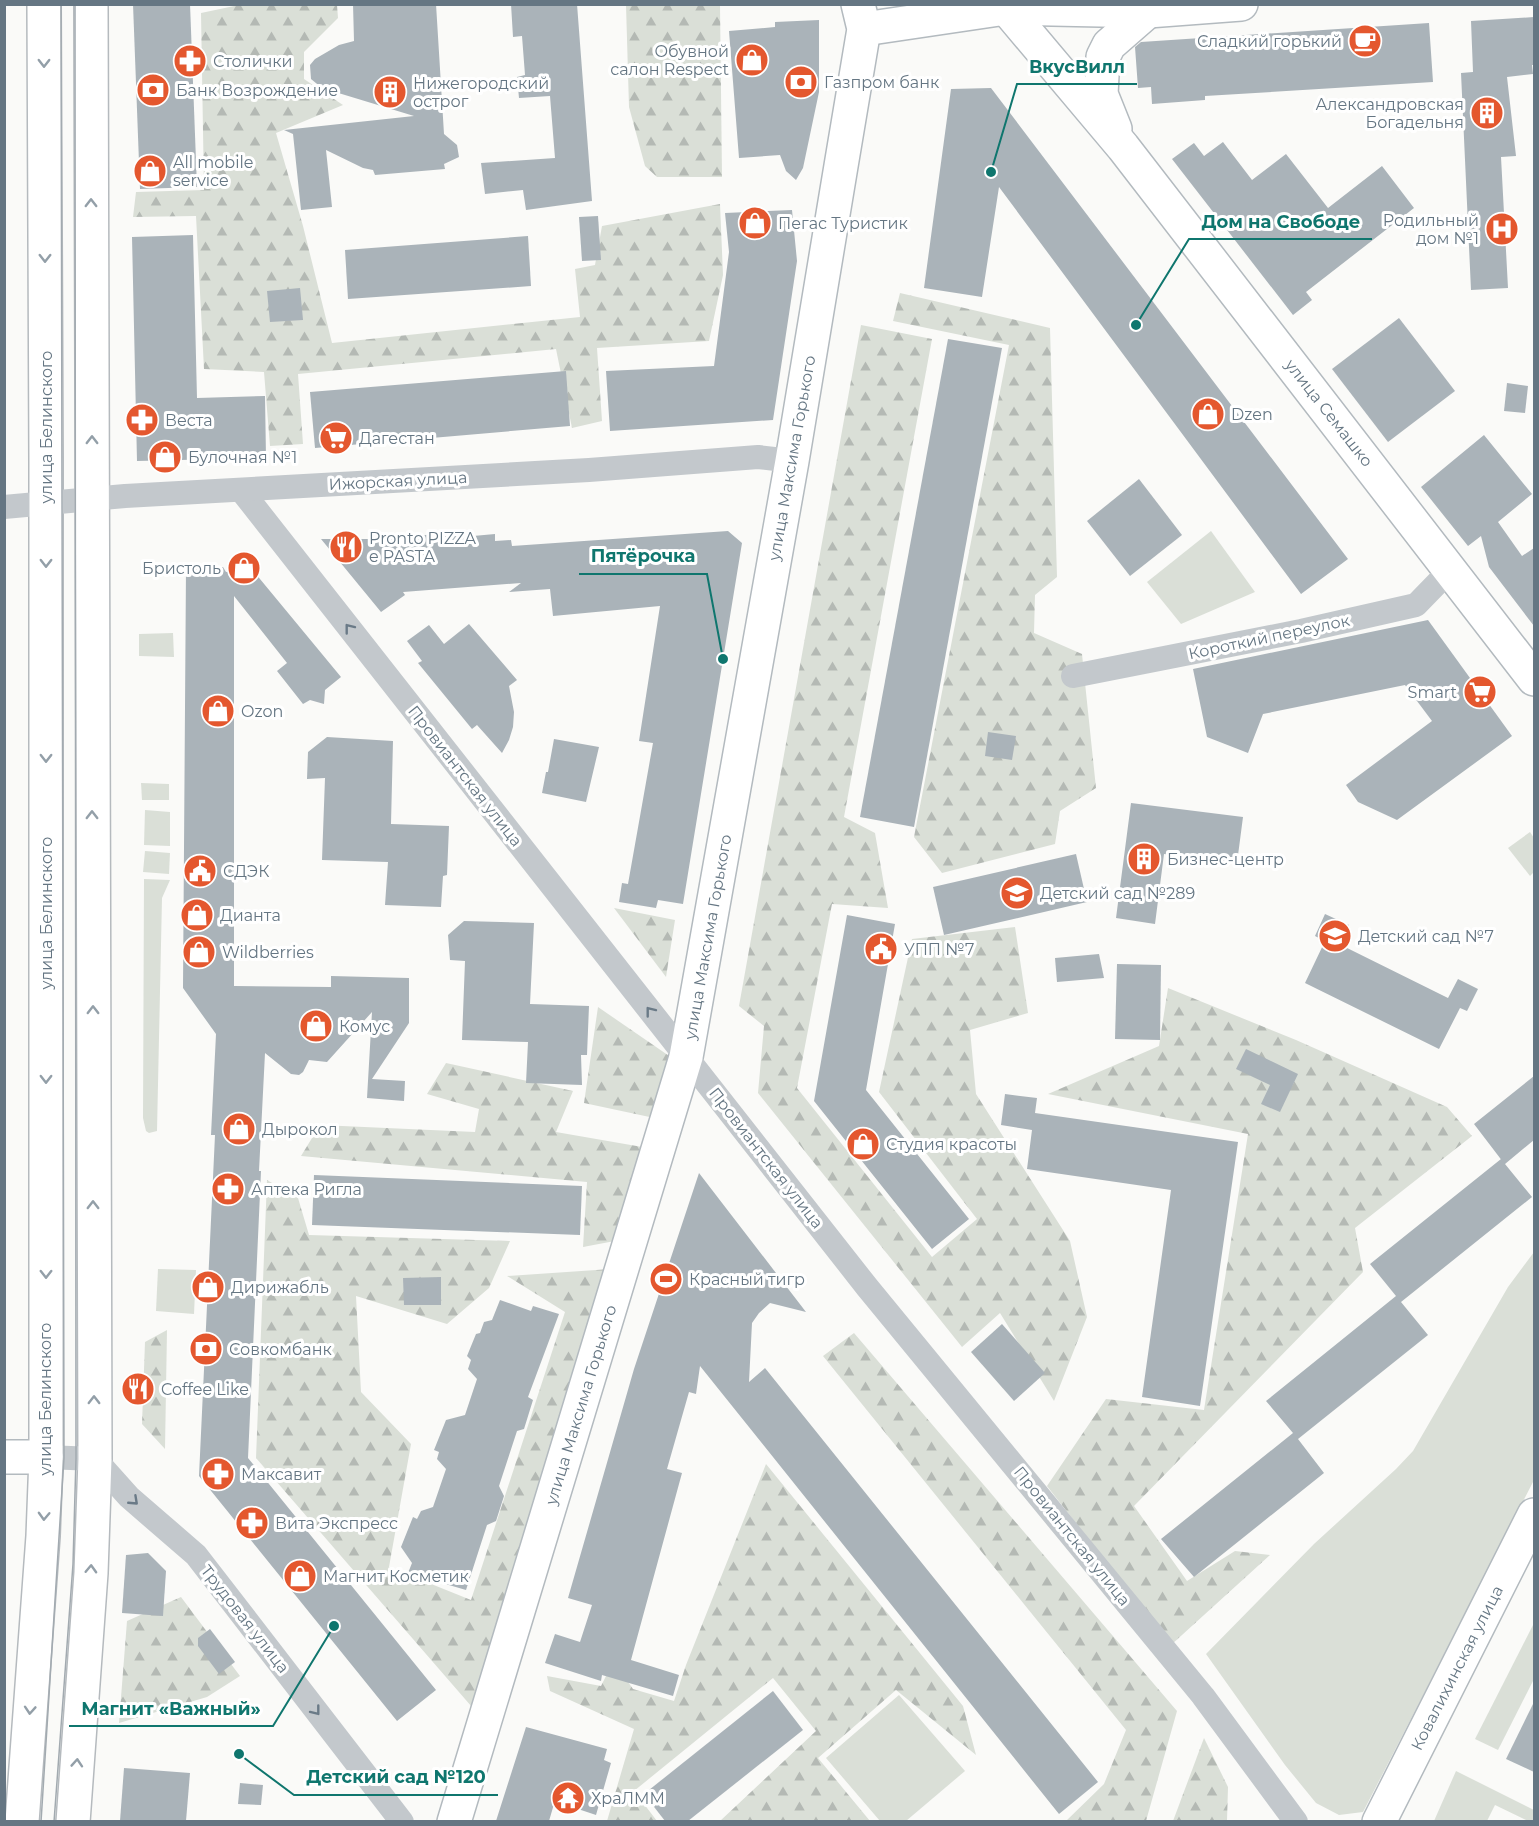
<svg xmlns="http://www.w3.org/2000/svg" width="1539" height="1826" viewBox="0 0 1539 1826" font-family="Montserrat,sans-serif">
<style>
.green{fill:#dadfd7}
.forest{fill:url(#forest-firs)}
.building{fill:#aab3b9}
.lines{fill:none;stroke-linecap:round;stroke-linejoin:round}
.secondary-casing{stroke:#b3babf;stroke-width:36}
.primary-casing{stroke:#b5babe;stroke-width:36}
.street{stroke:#c3c8cc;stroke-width:24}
.secondary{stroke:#fff;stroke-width:33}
.primary{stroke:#fff;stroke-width:33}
.tram{stroke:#a2aab0;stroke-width:1.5}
.oneway{stroke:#939fa8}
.oneway2{stroke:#6a7a87}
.labels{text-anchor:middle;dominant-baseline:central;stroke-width:6;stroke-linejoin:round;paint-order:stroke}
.poi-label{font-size:16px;fill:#657683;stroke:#fff;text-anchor:start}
.street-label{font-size:16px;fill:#657683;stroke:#fff}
.leader{fill:none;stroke:#0f766e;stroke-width:2}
.callout-dot{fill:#0f766e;stroke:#fff;stroke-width:2}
.callout-label{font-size:18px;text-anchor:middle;font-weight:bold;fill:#0f766e;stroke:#fff;stroke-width:6;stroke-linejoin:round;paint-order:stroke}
</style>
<defs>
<pattern id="forest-firs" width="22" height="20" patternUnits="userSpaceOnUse" patternTransform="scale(1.5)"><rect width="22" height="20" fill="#dadfd7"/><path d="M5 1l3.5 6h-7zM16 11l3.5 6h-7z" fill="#b4b9b4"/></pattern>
</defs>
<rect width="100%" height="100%" fill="#fafaf8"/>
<g class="green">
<polygon points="1211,531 1255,592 1181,624 1147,582"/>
<polygon points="173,633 174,657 139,656 139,634"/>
<polygon points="141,783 169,784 169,800 142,800"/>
<polygon points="145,810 170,812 170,846 144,845"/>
<polygon points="1530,832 1534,838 1534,872 1530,876 1508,848"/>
<polygon points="145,851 170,853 169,874 143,872"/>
<polygon points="144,879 170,880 162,898 157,1131 149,1133 146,1131 143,1118"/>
<polygon points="1534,1252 1534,1480 1363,1812 1339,1815 1316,1803 1285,1765 1206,1654 1314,1544 1396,1469 1413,1451 1508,1287"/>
<polygon points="158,1269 196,1270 194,1314 156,1311"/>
<polygon points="1534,1623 1534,1679 1498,1750 1475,1739"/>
<polygon points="899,1695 965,1771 906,1821 880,1821 826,1758"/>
<polygon points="1456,1771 1534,1810 1534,1821 1528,1821 1495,1805 1487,1821 1434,1821"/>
</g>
<g class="forest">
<polygon points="239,5 337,5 338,18 304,52 304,79 343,105 276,133 303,226 332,343 580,317 575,269 595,265 602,226 720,204 723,275 709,341 597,348 602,421 572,428 556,349 298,374 303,444 270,446 264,372 204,369 196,216 133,217 136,192 204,190 201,13"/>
<polygon points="626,5 720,5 722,177 657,177 645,166 629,107"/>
<polygon points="900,293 1050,328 1057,577 1035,595 1034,633 1082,654 1096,788 1060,811 1055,844 942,873 914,837 1009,345 893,321"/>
<polygon points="861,325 932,339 844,817 875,833 888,908 832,904 797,1088 932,1257 977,1219 879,1092 912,939 1015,927 1028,1013 970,1030 976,1094 1070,1241 1087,1317 1054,1401 1000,1313 962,1347 758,1093 764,1026 739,1006"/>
<polygon points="614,908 675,920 666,977"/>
<polygon points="1168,988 1296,1040 1447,1107 1472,1136 1355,1228 1363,1272 1134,1506 1187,1581 1235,1551 1270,1555 1171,1645 1047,1486 1106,1399 1204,1410 1248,1134 1048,1094 1159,1046"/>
<polygon points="598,1007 675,1060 659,1119 584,1103"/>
<polygon points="446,1063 573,1091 556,1132 648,1148 620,1240 583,1247 587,1182 301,1156 320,1125 475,1132 479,1109 427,1094"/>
<polygon points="267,1180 298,1198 309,1235 510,1241 489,1288 447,1324 356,1296 361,1392 411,1444 389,1567 471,1600 565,1312 507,1276 611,1269 478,1714 256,1458"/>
<polygon points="167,1330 165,1449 142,1424 145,1342"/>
<polygon points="854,1333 1177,1711 1146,1821 1066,1821 1104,1784 1126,1730 823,1356"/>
<polygon points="766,1464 963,1706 976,1755 896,1690 818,1758 870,1821 720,1821 816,1731 773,1678 634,1791 657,1821 607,1821 634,1729 550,1691 547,1676 601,1686 607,1674 626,1679 633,1689 674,1701 686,1665"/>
<polygon points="181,1597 240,1676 207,1697 119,1723 127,1621"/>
<polygon points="1204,1738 1228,1787 1227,1821 1173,1821"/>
</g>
<g class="building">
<polygon points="133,4 190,4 197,187 140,189"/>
<polygon points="353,4 436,4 444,134 457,145 459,157 444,164 445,169 375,175 373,170 363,168 326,150 332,207 301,210 293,134 284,130 414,116 322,88 311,79 310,65 315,59 339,45 354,41"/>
<polygon points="511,4 577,4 592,201 526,210 523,190 485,194 481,163 555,158 550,96 519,98 517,77 525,75 522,36 513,37"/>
<polygon points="1534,17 1534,65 1532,65 1533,74 1507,77 1516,156 1501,157 1508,288 1471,290 1461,73 1473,72 1471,21"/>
<polygon points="819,20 819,92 803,168 796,180 786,171 780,155 739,158 729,31 775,27 775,22"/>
<polygon points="1429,23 1433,82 1205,96 1205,100 1152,104 1151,87 1138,88 1135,47 1141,42"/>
<polygon points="991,88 1348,559 1301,594 999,187 982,297 924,288 951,89"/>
<polygon points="1223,142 1252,180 1286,154 1328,208 1382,166 1414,208 1306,292 1312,300 1293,315 1172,159 1194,143 1204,156"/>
<polygon points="792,210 797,261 773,420 610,431 606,371 714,366 729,252 725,213"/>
<polygon points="598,216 601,260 582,261 579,217"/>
<polygon points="193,235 197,398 265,396 266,458 137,461 132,237"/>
<polygon points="528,236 531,286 348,299 345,250"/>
<polygon points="300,288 303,320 270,322 267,291"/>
<polygon points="1399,318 1455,391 1388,442 1332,369"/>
<polygon points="948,339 1002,348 914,827 860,817"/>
<polygon points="566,371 570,426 315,448 310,392"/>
<polygon points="1507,383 1528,386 1525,413 1504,411"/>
<polygon points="1484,435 1532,494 1498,522 1522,556 1534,548 1534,626 1489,567 1481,536 1468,546 1421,487"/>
<polygon points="1139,479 1182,535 1130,576 1087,521"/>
<polygon points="473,531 473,536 495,534 495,541 511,540 512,546 728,531 742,543 683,904 658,900 656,908 619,902 622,883 628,884 653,743 639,741 660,606 553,616 550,589 509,592 521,583 403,592 405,595 381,612 321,539 377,539"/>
<polygon points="223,567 226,572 250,567 341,677 325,690 324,704 310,700 303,704 277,671 287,663 234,596 234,986 331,987 331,976 409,978 409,1023 372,1079 405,1081 404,1101 367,1098 372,1012 327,1062 309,1060 303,1072 299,1075 291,1074 265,1053 259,1171 261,1171 248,1458 436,1690 397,1721 199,1476 215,1135 211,1135 216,1034 183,988 186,568"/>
<polygon points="1428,620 1512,736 1397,820 1358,802 1346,785 1432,721 1405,685 1263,714 1248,753 1207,737 1193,669"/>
<polygon points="469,624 517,680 509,686 514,712 513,727 509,740 502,753 477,725 472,729 418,663 422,661 407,641 429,625 444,644"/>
<polygon points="988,732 1016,736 1012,760 985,756"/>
<polygon points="327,737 393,741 391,824 449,826 447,875 443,876 441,907 385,905 388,862 322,860 325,778 307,779 308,752"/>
<polygon points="554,739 599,747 586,802 542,793 546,772 548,772"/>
<polygon points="1131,803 1243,817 1237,863 1164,854 1155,924 1116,918"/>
<polygon points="1076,854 1087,902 944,935 933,887"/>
<polygon points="1325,914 1349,925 1339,944 1448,998 1458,979 1478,989 1467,1011 1460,1008 1439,1049 1305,983 1325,941 1315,936"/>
<polygon points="847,915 895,924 866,1090 969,1219 932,1249 814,1101"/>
<polygon points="464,921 534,923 530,1004 589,1006 587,1055 581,1055 582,1085 526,1083 528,1042 462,1040 465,961 450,960 448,935"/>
<polygon points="1099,954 1104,978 1057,982 1055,958"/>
<polygon points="1117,964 1161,965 1160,1040 1115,1039"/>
<polygon points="1246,1049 1298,1074 1280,1112 1261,1104 1270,1085 1236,1069"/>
<polygon points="1534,1076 1534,1140 1505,1164 1532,1197 1401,1302 1428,1335 1298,1439 1324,1473 1194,1577 1161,1539 1293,1433 1266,1401 1396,1296 1370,1264 1501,1159 1503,1162 1474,1124"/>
<polygon points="1005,1094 1037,1098 1035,1113 1238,1142 1200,1406 1142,1397 1171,1190 1027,1169 1032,1130 1001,1125"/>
<polygon points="699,1173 806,1312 770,1303 759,1313 752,1323 749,1382 765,1368 1098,1782 1059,1814 700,1366 696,1394 689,1392 667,1469 682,1473 631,1660 679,1675 673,1696 602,1675 601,1681 545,1663 555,1634 580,1642 592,1605 568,1598 634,1369"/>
<polygon points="314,1175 582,1186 580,1235 312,1225"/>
<polygon points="441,1277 441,1305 404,1305 403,1278"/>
<polygon points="500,1300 531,1311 533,1306 559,1314 528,1397 533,1400 524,1429 517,1431 499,1486 504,1496 496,1521 487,1525 466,1590 408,1573 412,1563 401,1547 413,1517 417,1519 421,1511 433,1507 446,1469 437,1459 439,1452 434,1450 446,1420 465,1415 477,1379 468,1369 471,1360 467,1356 476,1334 480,1333 484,1322 492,1320"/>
<polygon points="1002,1324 1045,1373 1014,1401 971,1352"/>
<polygon points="148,1553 166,1571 163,1616 122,1613 126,1555"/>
<polygon points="210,1629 235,1662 219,1674 198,1646 198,1638"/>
<polygon points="773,1691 803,1730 688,1821 665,1821 644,1794"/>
<polygon points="1534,1702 1534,1772 1506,1759"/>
<polygon points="526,1727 607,1749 604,1760 611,1763 596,1815 575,1808 574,1813 554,1804 549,1821 496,1821"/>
<polygon points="124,1768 190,1773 186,1821 120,1821"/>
<polygon points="240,1783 263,1785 261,1805 238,1804"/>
</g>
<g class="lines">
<g class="secondary-casing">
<g id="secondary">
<polyline points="1006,8 1123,147 1534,679"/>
<polyline points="864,29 1006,8 1148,11 1241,4"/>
<polyline points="1115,129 1101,94 1103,57 1109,45 1148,11"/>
<polyline points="4,1457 46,1457"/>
<polyline points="454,1822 686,1057 792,461 841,166 864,29 858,4"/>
<polyline points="1379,1822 1534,1515"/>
</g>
</g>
<g class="primary-casing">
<g id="primary">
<polyline points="22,1822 43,1536 46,1457 46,462 44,4"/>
<polyline points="73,1822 91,1573 95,1459 91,4"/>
</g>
</g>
<g class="street">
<polyline points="241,490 867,1287 1203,1696 1296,1822"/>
<polyline points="4,507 125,496 589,470 758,457 792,461"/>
<polyline points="1073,676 1301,631 1416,605 1450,570"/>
<polyline points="46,1457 95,1459 129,1497 196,1555 402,1822"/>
</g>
<use href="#secondary" class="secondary"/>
<use href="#primary" class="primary"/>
<g class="tram">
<polyline points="41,1822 64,1458 61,4"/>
<polyline points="54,1822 73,1564 76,1458 75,4"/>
</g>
</g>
<defs><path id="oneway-chevron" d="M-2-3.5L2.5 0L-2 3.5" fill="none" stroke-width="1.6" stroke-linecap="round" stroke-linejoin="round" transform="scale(1.5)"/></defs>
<g class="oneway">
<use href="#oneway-chevron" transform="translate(44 63) rotate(90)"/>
<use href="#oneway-chevron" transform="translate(91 203) rotate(-90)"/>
<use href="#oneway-chevron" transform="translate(45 258) rotate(90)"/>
<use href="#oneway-chevron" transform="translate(92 440) rotate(-90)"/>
<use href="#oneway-chevron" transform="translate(46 563) rotate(90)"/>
<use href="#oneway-chevron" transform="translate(46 758) rotate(90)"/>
<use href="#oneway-chevron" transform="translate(92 815) rotate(-90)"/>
<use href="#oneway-chevron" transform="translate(93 1010) rotate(-90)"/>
<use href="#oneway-chevron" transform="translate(46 1079) rotate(90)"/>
<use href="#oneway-chevron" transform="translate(93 1205) rotate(-90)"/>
<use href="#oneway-chevron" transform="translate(46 1274) rotate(90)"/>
<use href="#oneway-chevron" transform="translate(94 1400) rotate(-90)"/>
<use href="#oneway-chevron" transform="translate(44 1516) rotate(92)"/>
<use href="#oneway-chevron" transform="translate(91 1569) rotate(-88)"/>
<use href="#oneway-chevron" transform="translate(30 1710) rotate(94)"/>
<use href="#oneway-chevron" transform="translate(77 1763) rotate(-86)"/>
</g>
<g class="oneway2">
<use href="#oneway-chevron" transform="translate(349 628) rotate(-128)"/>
<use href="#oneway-chevron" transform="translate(650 1011) rotate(-128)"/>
<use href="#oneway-chevron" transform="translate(134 1501) rotate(43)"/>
<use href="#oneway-chevron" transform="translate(316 1711) rotate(52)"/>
</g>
<defs>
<g id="cafe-disc" transform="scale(1.725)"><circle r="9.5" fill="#e4572e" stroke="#fff"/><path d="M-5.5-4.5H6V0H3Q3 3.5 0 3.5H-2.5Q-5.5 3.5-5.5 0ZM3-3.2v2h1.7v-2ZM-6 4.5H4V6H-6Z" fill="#fff"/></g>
<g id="shop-disc" transform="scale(1.725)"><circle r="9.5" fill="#e4572e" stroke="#fff"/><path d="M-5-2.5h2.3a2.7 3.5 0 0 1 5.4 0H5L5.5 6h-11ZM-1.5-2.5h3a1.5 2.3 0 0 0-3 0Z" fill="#fff"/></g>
<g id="pharmacy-disc" transform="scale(1.725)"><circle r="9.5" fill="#e4572e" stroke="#fff"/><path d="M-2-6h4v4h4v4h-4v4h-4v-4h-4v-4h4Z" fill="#fff"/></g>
<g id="bank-disc" transform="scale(1.725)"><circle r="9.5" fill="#e4572e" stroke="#fff"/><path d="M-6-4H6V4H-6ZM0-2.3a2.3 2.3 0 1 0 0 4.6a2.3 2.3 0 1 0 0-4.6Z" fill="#fff"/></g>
<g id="building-disc" transform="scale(1.725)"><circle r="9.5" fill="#e4572e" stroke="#fff"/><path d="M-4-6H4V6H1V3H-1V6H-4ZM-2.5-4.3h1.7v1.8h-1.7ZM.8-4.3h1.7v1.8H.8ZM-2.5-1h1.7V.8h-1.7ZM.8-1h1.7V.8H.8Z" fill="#fff"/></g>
<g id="hospital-disc" transform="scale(1.725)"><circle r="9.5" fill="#e4572e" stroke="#fff"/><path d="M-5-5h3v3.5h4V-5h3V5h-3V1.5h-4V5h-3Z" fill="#fff"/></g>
<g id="supermarket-disc" transform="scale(1.725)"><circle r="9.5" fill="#e4572e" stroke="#fff"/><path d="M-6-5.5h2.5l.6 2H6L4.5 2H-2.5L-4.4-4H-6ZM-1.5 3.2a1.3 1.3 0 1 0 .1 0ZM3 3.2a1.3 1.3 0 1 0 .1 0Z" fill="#fff"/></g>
<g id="restaurant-disc" transform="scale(1.725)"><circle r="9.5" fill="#e4572e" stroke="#fff"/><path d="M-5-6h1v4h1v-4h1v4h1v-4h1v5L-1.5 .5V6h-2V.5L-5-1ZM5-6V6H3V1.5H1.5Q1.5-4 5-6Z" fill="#fff"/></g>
<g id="civic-disc" transform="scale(1.725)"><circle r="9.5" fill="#e4572e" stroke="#fff"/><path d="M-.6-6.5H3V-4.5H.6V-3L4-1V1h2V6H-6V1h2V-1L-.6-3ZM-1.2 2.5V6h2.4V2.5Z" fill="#fff"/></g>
<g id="school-disc" transform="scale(1.725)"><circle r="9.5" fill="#e4572e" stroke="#fff"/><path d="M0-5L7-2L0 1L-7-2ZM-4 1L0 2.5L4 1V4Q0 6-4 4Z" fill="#fff"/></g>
<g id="stadium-disc" transform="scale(1.725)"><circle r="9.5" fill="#e4572e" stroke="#fff"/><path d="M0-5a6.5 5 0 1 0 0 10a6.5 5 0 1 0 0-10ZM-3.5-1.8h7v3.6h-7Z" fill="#fff"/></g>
<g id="temple-disc" transform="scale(1.725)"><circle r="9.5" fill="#e4572e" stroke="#fff"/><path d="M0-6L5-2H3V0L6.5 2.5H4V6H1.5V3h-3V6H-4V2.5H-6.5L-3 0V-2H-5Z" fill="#fff"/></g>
</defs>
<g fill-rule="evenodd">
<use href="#cafe-disc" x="1365" y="41"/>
<use href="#shop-disc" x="752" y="60"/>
<use href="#pharmacy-disc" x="190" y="61"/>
<use href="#bank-disc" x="801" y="82"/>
<use href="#bank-disc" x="153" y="90"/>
<use href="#building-disc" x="390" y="92"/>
<use href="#building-disc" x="1487" y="113"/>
<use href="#shop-disc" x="150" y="171"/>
<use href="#shop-disc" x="755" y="223"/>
<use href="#hospital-disc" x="1502" y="229"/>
<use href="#shop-disc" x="1208" y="414"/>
<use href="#pharmacy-disc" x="142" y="420"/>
<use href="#supermarket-disc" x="336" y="438"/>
<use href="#shop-disc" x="165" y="457"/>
<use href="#restaurant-disc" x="346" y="547"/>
<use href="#shop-disc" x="244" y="568"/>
<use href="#supermarket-disc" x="1480" y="692"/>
<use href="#shop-disc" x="218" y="711"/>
<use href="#building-disc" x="1144" y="859"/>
<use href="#civic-disc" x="200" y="871"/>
<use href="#school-disc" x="1017" y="893"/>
<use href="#shop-disc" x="197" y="915"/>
<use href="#school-disc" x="1335" y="936"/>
<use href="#civic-disc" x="881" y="949"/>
<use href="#shop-disc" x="199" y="952"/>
<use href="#shop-disc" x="316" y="1026"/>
<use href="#shop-disc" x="239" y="1129"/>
<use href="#shop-disc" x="863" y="1144"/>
<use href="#pharmacy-disc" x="228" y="1189"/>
<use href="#stadium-disc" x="666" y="1279"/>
<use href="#shop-disc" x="208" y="1287"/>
<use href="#bank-disc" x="206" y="1349"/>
<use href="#restaurant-disc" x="138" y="1389"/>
<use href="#pharmacy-disc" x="218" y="1474"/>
<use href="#pharmacy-disc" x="252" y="1523"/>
<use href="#shop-disc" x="300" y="1576"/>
<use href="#temple-disc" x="568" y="1798"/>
</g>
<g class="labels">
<g class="poi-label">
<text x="1342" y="41" text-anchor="end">Сладкий горький</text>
<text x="729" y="51" text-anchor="end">Обувной<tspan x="729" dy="18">салон Respect</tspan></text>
<text x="213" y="61">Столички</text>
<text x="824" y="82">Газпром банк</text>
<text x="413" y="83">Нижегородский<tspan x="413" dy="18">острог</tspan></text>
<text x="176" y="90">Банк Возрождение</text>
<text x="1464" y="104" text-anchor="end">Александровская<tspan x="1464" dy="18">Богадельня</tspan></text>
<text x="173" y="162">All mobile<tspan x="173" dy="18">service</tspan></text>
<text x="1479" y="220" text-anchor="end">Родильный<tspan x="1479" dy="18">дом №1</tspan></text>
<text x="778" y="223">Пегас Туристик</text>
<text x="1231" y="414">Dzen</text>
<text x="165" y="420">Веста</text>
<text x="359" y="438">Дагестан</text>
<text x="188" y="457">Булочная №1</text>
<text x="369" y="538">Pronto PIZZA<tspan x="369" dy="18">e PASTA</tspan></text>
<text x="221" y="568" text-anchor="end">Бристоль</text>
<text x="1457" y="692" text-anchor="end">Smart</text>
<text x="241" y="711">Ozon</text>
<text x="1167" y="859">Бизнес-центр</text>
<text x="223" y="871">СДЭК</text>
<text x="1040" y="893">Детский сад №289</text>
<text x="220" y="915">Дианта</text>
<text x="1358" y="936">Детский сад №7</text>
<text x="904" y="949">УПП №7</text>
<text x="222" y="952">Wildberries</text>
<text x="339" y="1026">Комус</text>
<text x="262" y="1129">Дырокол</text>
<text x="886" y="1144">Студия красоты</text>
<text x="251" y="1189">Аптека Ригла</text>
<text x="689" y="1279">Красный тигр</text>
<text x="231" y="1287">Дирижабль</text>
<text x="229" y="1349">Совкомбанк</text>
<text x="161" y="1389">Coffee Like</text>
<text x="241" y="1474">Максавит</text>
<text x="275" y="1523">Вита Экспресс</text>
<text x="323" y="1576">Магнит Косметик</text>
<text x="591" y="1798">ХраЛММ</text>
</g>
<g class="street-label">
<text transform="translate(1329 413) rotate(52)">улица Семашко</text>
<text transform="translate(46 427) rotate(-90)">улица Белинского</text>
<text transform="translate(792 458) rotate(-80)">улица Максима Горького</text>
<text transform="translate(398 481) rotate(-3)">Ижорская улица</text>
<text transform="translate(1269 637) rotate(-12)">Короткий переулок</text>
<text transform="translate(465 776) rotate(52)">Провиантская улица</text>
<text transform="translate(46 913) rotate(-90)">улица Белинского</text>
<text transform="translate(708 937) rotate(-80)">улица Максима Горького</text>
<text transform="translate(766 1158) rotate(52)">Провиантская улица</text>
<text transform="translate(45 1399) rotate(-90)">улица Белинского</text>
<text transform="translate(581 1405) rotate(-73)">улица Максима Горького</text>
<text transform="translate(1072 1536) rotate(51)">Провиантская улица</text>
<text transform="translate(245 1619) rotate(52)">Трудовая улица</text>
<text transform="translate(1457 1668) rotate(-63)">Ковалихинская улица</text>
</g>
</g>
<path class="leader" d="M991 172L1017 84H1137M1136 325L1189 239H1372M723 659L707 574H579M334 1626L273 1726H69M239 1754L294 1795H498"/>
<g class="callout-dot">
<circle cx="991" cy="172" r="6"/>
<circle cx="1136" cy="325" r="6"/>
<circle cx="723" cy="659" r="6"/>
<circle cx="334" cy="1626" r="6"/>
<circle cx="239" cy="1754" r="6"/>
</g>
<g class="callout-label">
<text x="1077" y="73">ВкусВилл</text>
<text x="1281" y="228">Дом на Свободе</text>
<text x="643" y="562">Пятёрочка</text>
<text x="171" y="1715">Магнит «Важный»</text>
<text x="396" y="1783">Детский сад №120</text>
</g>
<rect width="1539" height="1826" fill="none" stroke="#657683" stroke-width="12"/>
</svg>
